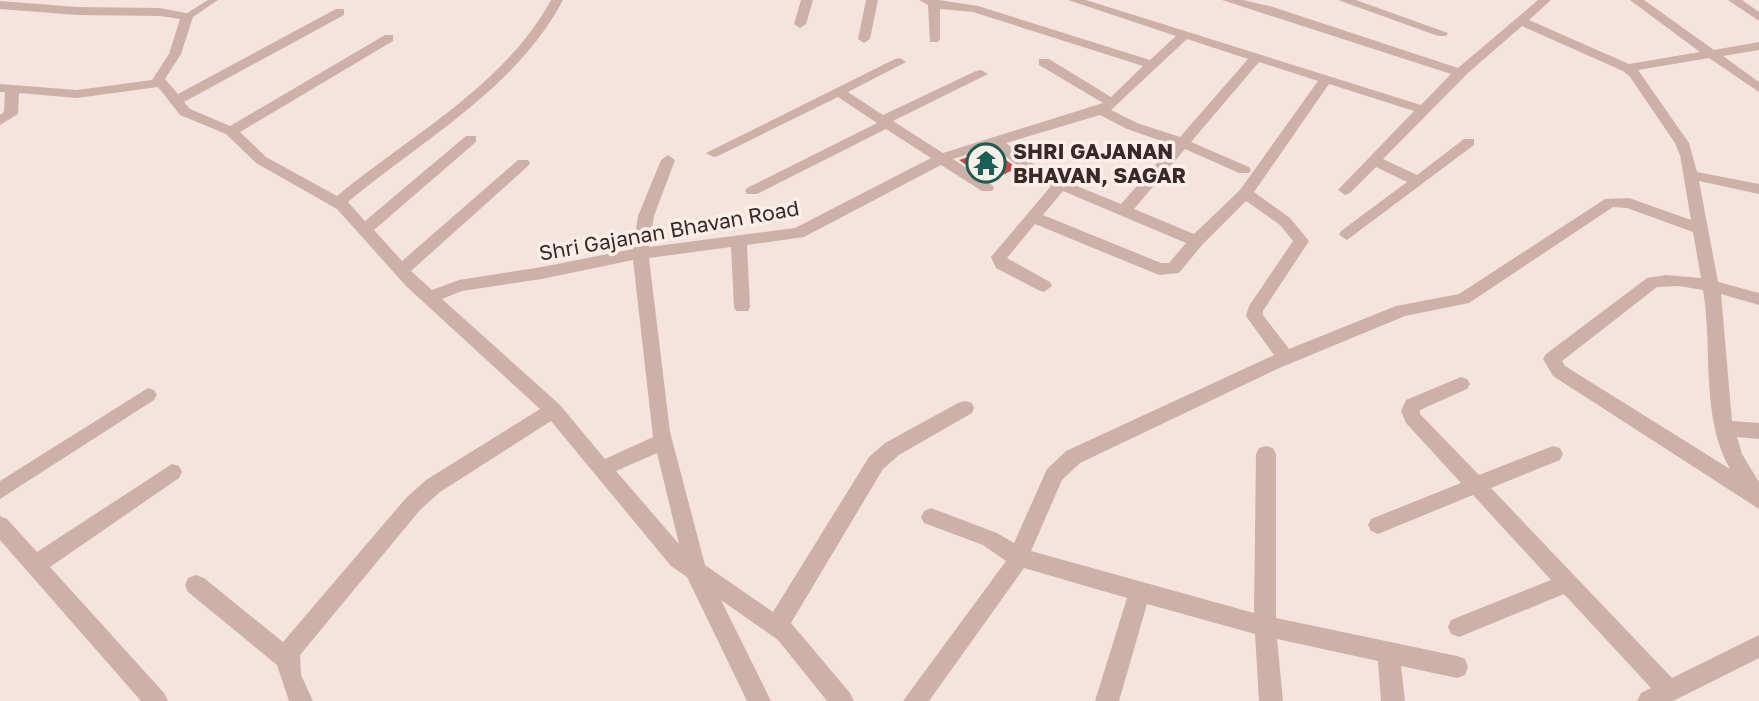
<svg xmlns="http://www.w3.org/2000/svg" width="1759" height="701" viewBox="0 0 1759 701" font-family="'Golos Text',sans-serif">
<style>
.building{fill:#cd4642}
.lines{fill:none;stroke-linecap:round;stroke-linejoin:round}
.service{fill:#cdb1a8;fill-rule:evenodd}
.minor{fill:#cdb1a8;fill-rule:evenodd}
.tertiary{fill:#cdb1a8;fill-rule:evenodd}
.labels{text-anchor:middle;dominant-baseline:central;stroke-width:7;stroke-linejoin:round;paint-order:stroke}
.poi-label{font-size:21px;font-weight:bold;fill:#392a29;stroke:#fbefea;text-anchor:start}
.street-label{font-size:21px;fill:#392a29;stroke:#fbefea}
</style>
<rect width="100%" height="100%" fill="#f4e4dd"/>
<polygon class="building" points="992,150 1017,168 990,181 959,160"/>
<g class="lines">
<polygon class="service" points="208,0 218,0 190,19 184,19 184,15"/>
<g class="minor">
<path d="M 551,0 L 563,0 C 516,89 423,139 348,202 L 365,221 L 466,136 L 476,136 L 476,142 L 374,230 L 402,261 L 518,160 L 528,160 L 530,163 L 528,166 L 411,271 L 432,290 L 459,280 L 542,267 L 633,249 L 638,216 L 661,160 L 668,155 L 675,160 L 654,216 L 649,247 L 795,228 L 931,158 L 886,129 L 757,194 L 747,194 L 745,191 L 747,188 L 877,123 L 838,97 L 718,156 L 713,157 L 706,153 L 895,59 L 900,58 L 906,62 L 848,92 L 883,115 L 976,71 L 981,70 L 988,74 L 893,121 L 943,153 L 1103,103 L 1039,65 L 1039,59 L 1049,59 L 1111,97 L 1143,66 L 973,12 L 940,9 L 940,39 L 938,42 L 930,42 L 928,5 L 919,0 L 939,0 L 978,6 L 1150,60 L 1176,36 L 1068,0 L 1086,0 L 1421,105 L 1451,74 L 1222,0 L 1243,0 L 1273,7 L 1458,68 L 1538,0 L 1551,0 L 1529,20 L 1629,64 L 1700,52 L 1630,0 L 1644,0 L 1714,50 L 1759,42 L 1759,50 L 1723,56 L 1759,82 L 1759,92 L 1709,58 L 1638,70 L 1689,143 L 1697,172 L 1759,184 L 1759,194 L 1699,181 L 1718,282 L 1759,293 L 1759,305 L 1721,294 L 1732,421 L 1759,423 L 1759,439 L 1737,437 L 1742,454 L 1759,482 L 1759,509 L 1553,376 L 1543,359 L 1546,354 L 1647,278 L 1666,275 L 1701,278 L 1693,232 L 1627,208 L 1613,207 L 1469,303 L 1405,316 L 1277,369 L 1080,463 L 1062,480 L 1031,551 L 1254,613 L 1256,454 L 1259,448 L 1266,446 L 1273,448 L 1276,454 L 1276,618 L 1457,656 L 1465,659 L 1468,667 L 1465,675 L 1457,678 L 1401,666 L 1405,701 L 1381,701 L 1378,661 L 1277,639 L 1283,701 L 1259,701 L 1255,634 L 1147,604 L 1119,701 L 1095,701 L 1127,598 L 1024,568 L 929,701 L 903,701 L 1006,561 L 983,545 L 924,523 L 921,517 L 924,511 L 931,508 L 997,533 L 1014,543 L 1047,469 L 1066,451 L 1274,355 L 1246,316 L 1249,306 L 1293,241 L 1280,225 L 1246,201 L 1202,245 L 1179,273 L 1159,275 L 1035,224 L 1007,258 L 1050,282 L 1052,286 L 1044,292 L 1038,290 L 996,268 L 991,257 L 1051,186 L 1037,180 L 993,147 L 953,159 L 992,185 L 994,188 L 992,191 L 982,191 L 941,165 L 804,237 L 747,245 L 750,307 L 748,311 L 736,311 L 734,307 L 731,247 L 649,258 L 670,432 L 705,565 L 773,612 L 869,457 L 885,443 L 958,403 L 965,401 L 972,403 L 974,408 L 972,413 L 899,455 L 883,469 L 791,623 L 850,693 L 854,701 L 827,701 L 778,640 L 721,600 L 771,701 L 747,701 L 687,577 L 671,566 L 551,421 L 440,492 L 420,510 L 300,655 L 301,675 L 313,701 L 289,701 L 277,665 L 188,592 L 185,585 L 188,578 L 196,575 L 204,578 L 283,642 L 406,498 L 426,480 L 540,409 L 406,286 L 337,209 L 256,163 L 226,134 L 180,115 L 158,87 L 77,98 L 19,93 L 18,114 L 0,125 L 0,115 L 4,112 L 5,92 L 0,92 L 0,84 L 77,90 L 152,80 L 169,54 L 180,19 L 160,16 L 77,15 L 0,9 L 0,1 L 77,7 L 160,8 L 191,14 L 193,17 L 181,54 L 165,79 L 178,94 L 336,9 L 344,9 L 344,15 L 184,102 L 190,109 L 230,126 L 385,35 L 393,35 L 393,41 L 240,132 L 266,157 L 337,196 C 411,135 504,86 551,0 ZM 1522,26 L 1623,71 L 1630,77 L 1675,143 L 1680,155 L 1691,220 L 1629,198 L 1605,199 L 1459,294 L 1396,306 L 1289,349 L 1263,315 L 1263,311 L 1309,241 L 1290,218 L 1254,192 L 1329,84 L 1414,111 L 1338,190 L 1345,195 L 1350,193 L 1376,167 L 1407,182 L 1341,231 L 1339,235 L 1347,240 L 1474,145 L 1474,139 L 1464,139 L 1417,175 L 1383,159 L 1468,73 ZM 1187,39 L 1248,59 L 1180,137 L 1137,123 L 1111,110 ZM 1259,62 L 1318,81 L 1240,190 L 1194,234 L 1134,209 L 1185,149 L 1239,173 L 1249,173 L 1251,170 L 1249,167 L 1191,142 ZM 1100,115 L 1127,129 L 1173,145 L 1121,204 L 1047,174 L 1006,143 ZM 1063,191 L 1186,243 L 1169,263 L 1161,263 L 1043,215 ZM 633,260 L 653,437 L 605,459 L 560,405 L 442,299 L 462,291 L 542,279 ZM 1679,286 L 1703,290 C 1713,348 1700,416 1730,469 L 1565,366 L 1562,361 L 1657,287 ZM 657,453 L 679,544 L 616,471 Z"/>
<polygon points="801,0 813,0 806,24 800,28 794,24"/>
<polygon points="866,0 878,0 870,39 864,43 858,39"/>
<polygon points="1338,0 1356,0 1448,33 1446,36 1438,36"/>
<polygon points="1461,377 1467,379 1470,384 1467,389 1420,410 1420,414 1479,475 1553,446 1560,448 1563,454 1560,460 1491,488 1672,678 1759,635 1759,658 1673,701 1637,701 1641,693 1651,688 1564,594 1459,637 1451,634 1448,627 1451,620 1551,580 1473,495 1378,534 1371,531 1368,525 1371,519 1461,483 1406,423 1401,411 1406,400"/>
<polygon points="148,388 154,390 157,395 154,400 0,499 0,481"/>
<polygon points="172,464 179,466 182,472 179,478 50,567 164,693 168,701 141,701 0,540 0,516 7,519 37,552"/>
</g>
<polygon class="tertiary" points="1728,0 1742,0 1759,12 1759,21"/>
</g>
<defs>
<g id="temple-ring" transform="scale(2.0125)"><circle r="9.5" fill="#fbefea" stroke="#1b5e54" stroke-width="1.5"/><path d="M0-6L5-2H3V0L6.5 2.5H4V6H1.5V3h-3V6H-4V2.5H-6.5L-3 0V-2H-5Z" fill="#1b5e54"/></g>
</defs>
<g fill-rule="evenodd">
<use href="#temple-ring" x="986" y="163"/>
</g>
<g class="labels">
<g class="poi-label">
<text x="1013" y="151">SHRI GAJANAN<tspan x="1013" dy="24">BHAVAN, SAGAR</tspan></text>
</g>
<g class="street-label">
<text transform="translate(669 230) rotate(-10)">Shri Gajanan Bhavan Road</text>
</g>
</g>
</svg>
